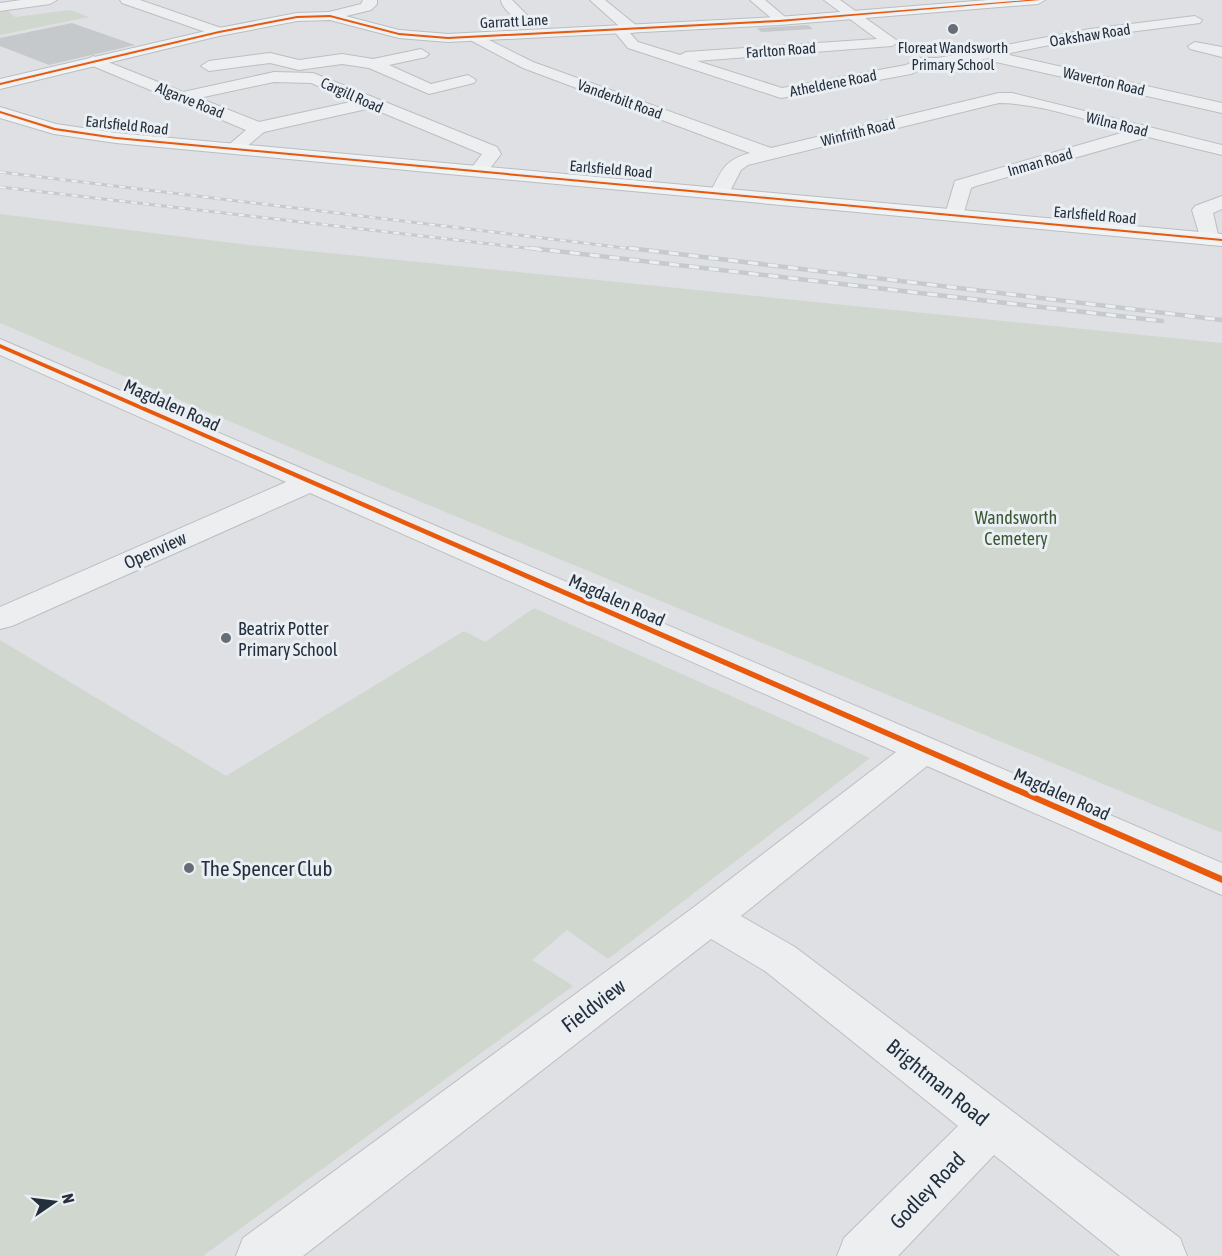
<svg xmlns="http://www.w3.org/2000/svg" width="1222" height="1256" viewBox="0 0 1222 1256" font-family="'Asap Condensed',sans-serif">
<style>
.green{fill:#cfd7ce}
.building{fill:#c6c9cc}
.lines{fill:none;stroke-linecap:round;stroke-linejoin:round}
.minor-casing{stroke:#bcbec1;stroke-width:2}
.major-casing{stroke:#babdc1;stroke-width:2}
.minor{fill:#edeef0;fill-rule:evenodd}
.major{fill:#f2f4f4;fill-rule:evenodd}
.rail-far1-casing{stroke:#c7c9cb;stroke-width:3}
.rail-casing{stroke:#c7c9cb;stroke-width:4.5}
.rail-far1{stroke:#eaeff4;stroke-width:2;stroke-dasharray:6;stroke-linecap:butt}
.rail{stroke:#eaeff4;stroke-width:3;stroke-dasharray:10;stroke-linecap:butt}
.cycleway-casing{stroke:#eaeff4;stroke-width:3}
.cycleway{fill:#e8590c;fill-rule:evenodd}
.poi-dot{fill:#666d76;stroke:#eaeff4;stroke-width:2}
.labels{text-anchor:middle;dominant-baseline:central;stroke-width:6;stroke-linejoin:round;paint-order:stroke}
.far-street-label{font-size:15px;fill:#252f3c;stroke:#eaeff4}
.far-poi-label{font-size:15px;fill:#252f3c;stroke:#eaeff4}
.street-label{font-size:18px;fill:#252f3c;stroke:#eaeff4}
.park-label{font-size:18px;fill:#3c5833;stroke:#eaeff4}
.poi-label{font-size:18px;fill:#252f3c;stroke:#eaeff4;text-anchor:start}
.near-poi-label{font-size:21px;fill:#252f3c;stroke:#eaeff4;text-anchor:start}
.near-street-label{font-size:21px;fill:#252f3c;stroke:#eaeff4}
</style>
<rect width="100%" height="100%" fill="#dee0e3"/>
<g class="green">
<polygon points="5,8 15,17 70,10 89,17 0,35 0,9"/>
<polygon points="0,214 249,245 1222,343 1222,833 339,468 0,323"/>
<polygon points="534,608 870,758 608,959 567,930 532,960 573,986 203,1256 0,1256 0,640 226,776 464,631 485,642"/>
</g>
<g class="building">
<polygon points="72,23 135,45 49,65 0,46 0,38"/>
<polygon points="808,25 813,29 761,32 757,28"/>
</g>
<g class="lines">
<g class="minor-casing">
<g id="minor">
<polygon points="21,0 57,0 50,4 0,11 0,3"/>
<polygon points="120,0 140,0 224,29 226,32 219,36 214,35 122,3"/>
<polygon points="363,0 377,0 377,4 371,10 330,20 323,16 325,13 361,4"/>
<path d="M 501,0 L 512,0 L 530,18 L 523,22 C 515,20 501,7 501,0 Z"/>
<polygon points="590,0 605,0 637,26 639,29 637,32 630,33 638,42 680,55 686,52 877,39 824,0 840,0 899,42 892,46 697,61 782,88 906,65 921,58 938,58 1090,29 1195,16 1202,20 1200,23 1090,37 1005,54 1222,103 1222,113 996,62 989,58 938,68 924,68 911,74 781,98 628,48 613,30 619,26"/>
<polygon points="750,0 765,0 790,21 788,24 778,24"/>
<path d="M 475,33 L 533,62 L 771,148 L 999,93 L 1012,93 L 1222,145 L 1222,155 L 1148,137 L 976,186 L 971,188 L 962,219 L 948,219 L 945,215 L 955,181 L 1128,131 C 1088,121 1040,103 999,103 L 748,165 L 741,170 L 727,197 L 713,197 L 710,193 C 722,170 724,160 750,153 L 523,68 L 470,40 L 468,37 Z"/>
<polygon points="1195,42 1222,47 1222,57 1190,49 1188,46"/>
<polygon points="421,49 429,54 426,57 389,65 431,84 468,75 476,80 474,83 429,94 369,68 342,64 299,70 270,63 209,71 201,66 209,61 270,53 299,60 342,54 373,59"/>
<path d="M 93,56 L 183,92 L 274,72 L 313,73 L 497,147 L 501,154 L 485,175 L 471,175 L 469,171 L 482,154 L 371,108 L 264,132 L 239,153 L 227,153 L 224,149 L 246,130 L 88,64 L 85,61 ZM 274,82 L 311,83 L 355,101 L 259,122 L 199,98 Z"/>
<polygon points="1222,196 1222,209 1213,213 1219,239 1216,243 1209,245 1202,243 1192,210 1195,206"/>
<polygon points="0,339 1222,863 1222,895 927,766 741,916 795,947 1180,1238 1187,1256 1120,1256 994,1155 898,1256 837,1256 844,1238 958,1126 765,971 711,939 303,1256 236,1256 243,1238 694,907 896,752 310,493 12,626 0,629 0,607 286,482 0,355"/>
</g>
</g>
<g class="major-casing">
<g id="major">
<polygon points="988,0 1045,0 1038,4 779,25 448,42 399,38 330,20 297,21 219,36 0,89 0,79 219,28 297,13 330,12 399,30 448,34 779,17"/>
<polygon points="0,107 56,124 116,133 1222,234 1222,246 116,143 54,134 0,118"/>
</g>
</g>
<use href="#minor" class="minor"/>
<use href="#major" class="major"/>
<g class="rail-far1-casing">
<g id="rail-far1">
<polyline points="0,172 641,250"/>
<polyline points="0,187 543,250"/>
</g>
</g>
<g class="rail-casing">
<g id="rail">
<polyline points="530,248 1162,321"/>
<polyline points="629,248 1222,320"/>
</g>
</g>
<use href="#rail-far1" class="rail-far1"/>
<use href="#rail" class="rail"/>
<g class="cycleway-casing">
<g id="cycleway">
<polygon points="1027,0 1040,0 779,22 448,39 399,35 330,17 297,18 219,33 0,85 0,83 219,31 297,16 330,15 399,33 448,37 779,20"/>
<polygon points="0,111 55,128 116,137 1222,239 1222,241 116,139 54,130 0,113"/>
<polygon points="0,344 1222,876 1222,883 0,348"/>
</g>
</g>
<use href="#cycleway" class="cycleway"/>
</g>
<g class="poi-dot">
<circle cx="953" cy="29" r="6"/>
<circle cx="226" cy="638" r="6"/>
<circle cx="189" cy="868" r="6"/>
</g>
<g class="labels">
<g class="far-street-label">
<text transform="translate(514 21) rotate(-3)">Garratt Lane</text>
<text transform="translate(1090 35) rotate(-9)">Oakshaw Road</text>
<text transform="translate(781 50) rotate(-4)">Farlton Road</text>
<text transform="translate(1104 81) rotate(13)">Waverton Road</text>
<text transform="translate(833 83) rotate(-11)">Atheldene Road</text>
<text transform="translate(352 95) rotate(24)">Cargill Road</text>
<text transform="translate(620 99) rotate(20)">Vanderbilt Road</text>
<text transform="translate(190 100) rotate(22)">Algarve Road</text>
<text transform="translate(1117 124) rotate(14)">Wilna Road</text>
<text transform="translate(127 125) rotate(6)">Earlsfield Road</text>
<text transform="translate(858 132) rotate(-14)">Winfrith Road</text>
<text transform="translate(1040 162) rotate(-16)">Inman Road</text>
<text transform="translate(611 169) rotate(5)">Earlsfield Road</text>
<text transform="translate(1095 215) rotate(5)">Earlsfield Road</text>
</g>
<g class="far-poi-label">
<text x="953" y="47">Floreat Wandsworth<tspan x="953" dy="17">Primary School</tspan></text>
</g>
<g class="street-label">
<text transform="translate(172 405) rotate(24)">Magdalen Road</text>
<text transform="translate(155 550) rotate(-24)">Openview</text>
<text transform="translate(617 600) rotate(24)">Magdalen Road</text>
<text transform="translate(1062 794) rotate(24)">Magdalen Road</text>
</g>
<g class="park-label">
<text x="1016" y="517">Wandsworth<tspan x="1016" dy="21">Cemetery</tspan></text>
</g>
<g class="poi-label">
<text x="238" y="628">Beatrix Potter<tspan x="238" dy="21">Primary School</tspan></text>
</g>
<g class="near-poi-label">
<text x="201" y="868">The Spencer Club</text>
</g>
<g class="near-street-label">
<text transform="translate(593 1005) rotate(-37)">Fieldview</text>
<text transform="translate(938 1082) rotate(39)">Brightman Road</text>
<text transform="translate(927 1190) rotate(-46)">Godley Road</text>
</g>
</g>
<g transform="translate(54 1202) rotate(76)" stroke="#eaeff4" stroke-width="4.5" paint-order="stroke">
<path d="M0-4.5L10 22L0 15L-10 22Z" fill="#252f3c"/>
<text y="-9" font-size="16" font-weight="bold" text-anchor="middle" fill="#252f3c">N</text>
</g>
</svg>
